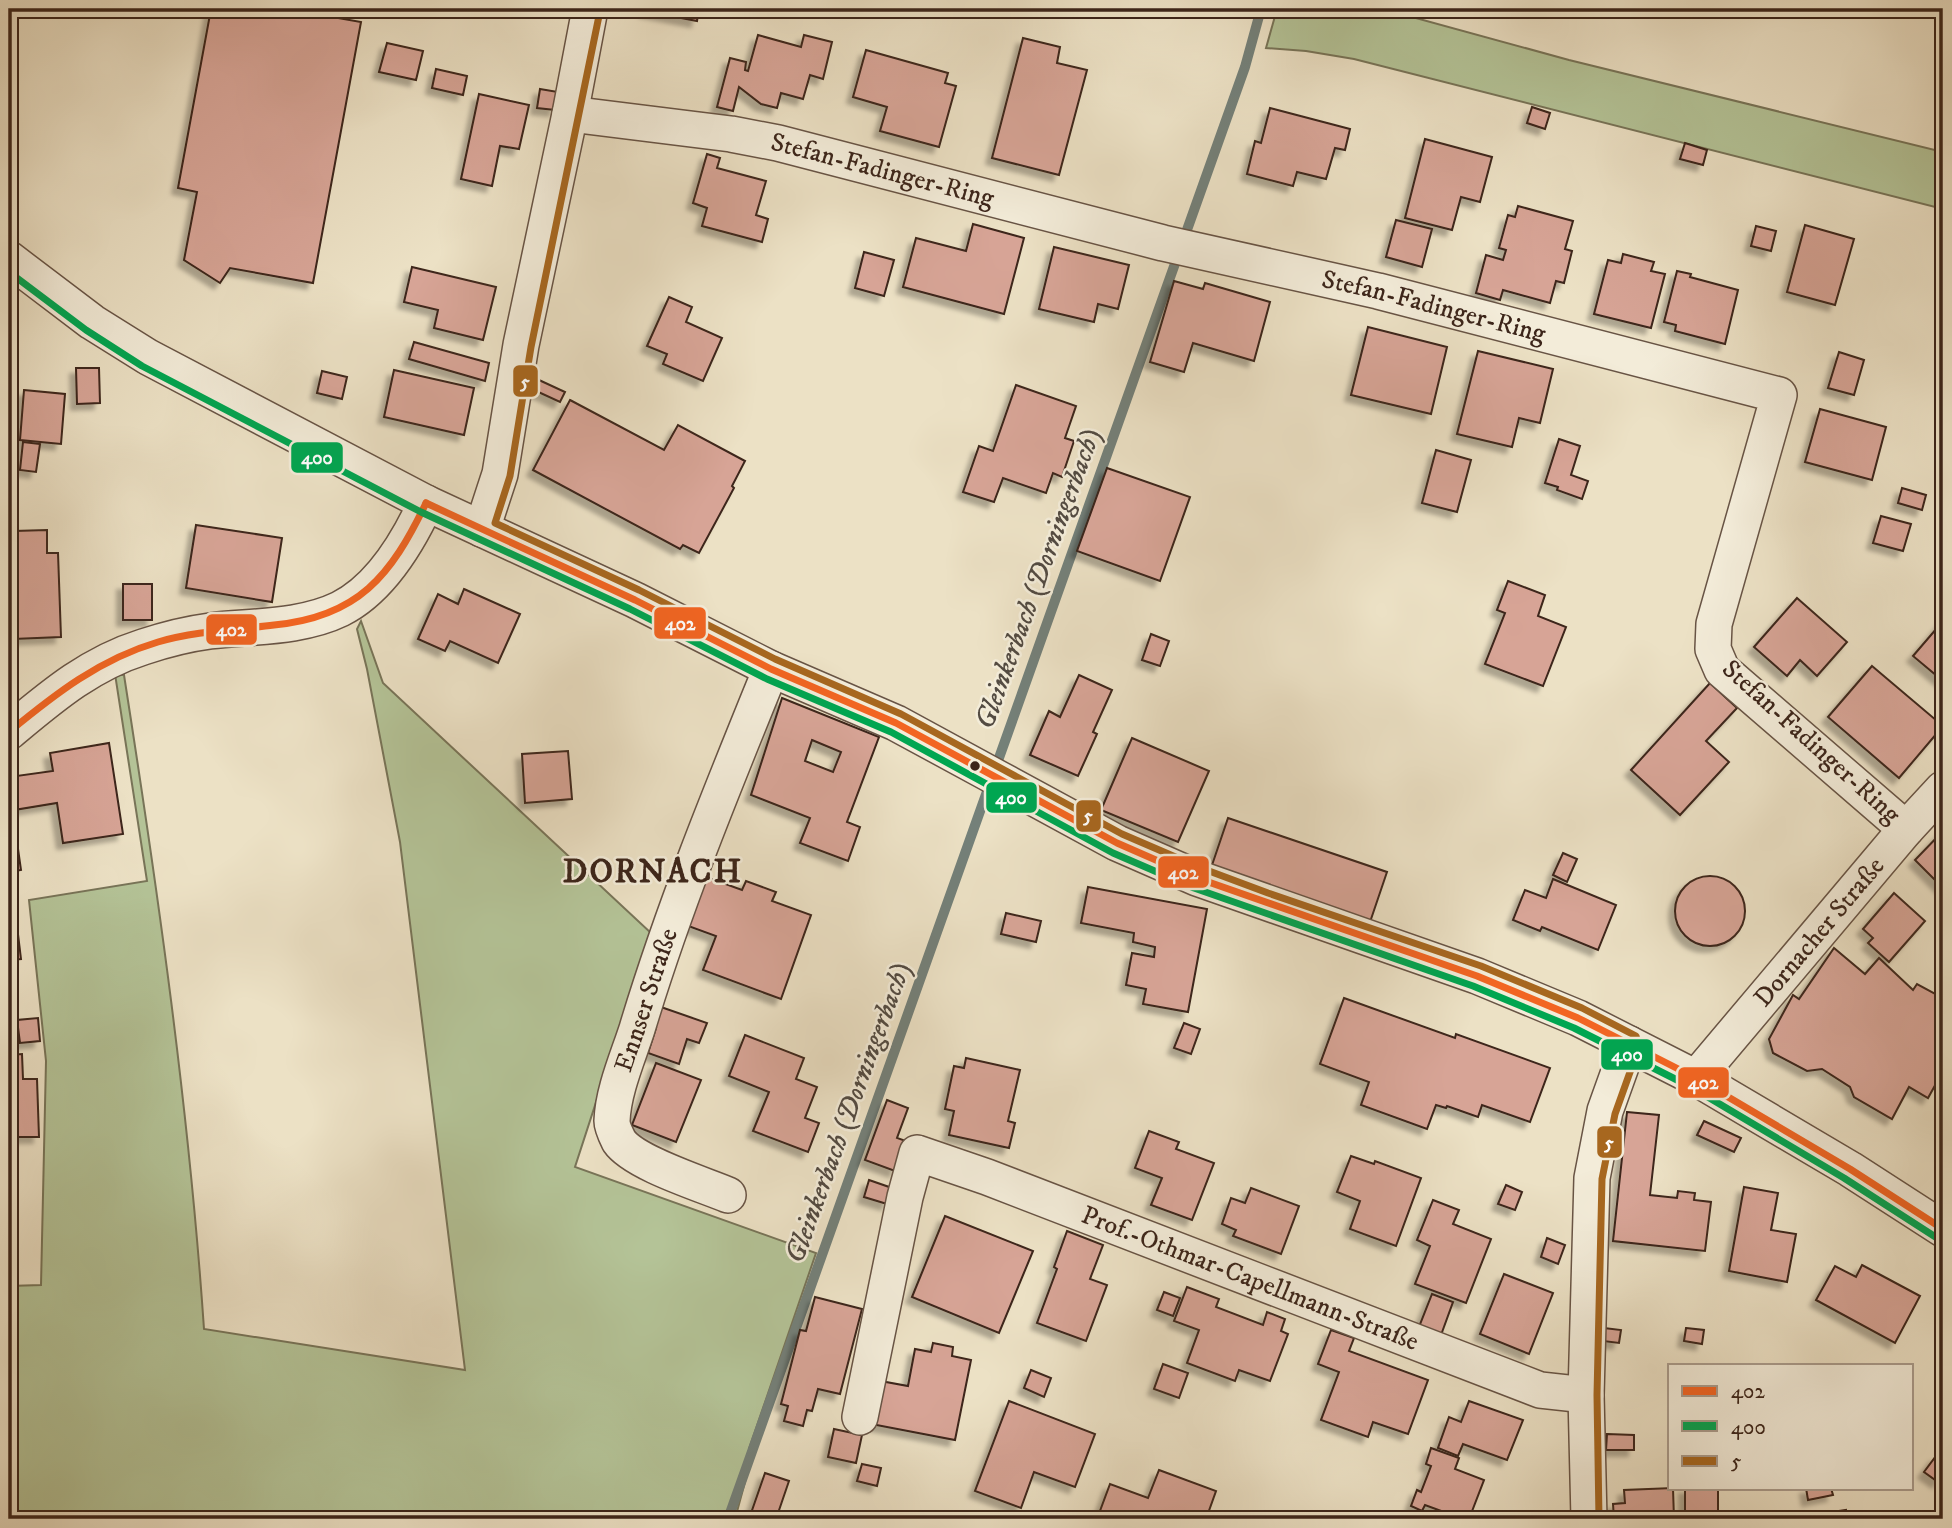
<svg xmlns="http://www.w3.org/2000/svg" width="1952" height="1528" viewBox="0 0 1952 1528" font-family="'IM FELL DW Pica',serif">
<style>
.green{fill:#b4c397;stroke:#787458;stroke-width:2}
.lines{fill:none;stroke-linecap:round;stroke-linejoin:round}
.stream{stroke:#748079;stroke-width:10}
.building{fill:#d7a496;stroke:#3c251a;stroke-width:2;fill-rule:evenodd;filter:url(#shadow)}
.minor-casing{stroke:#685445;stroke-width:38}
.minor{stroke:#f3ecd9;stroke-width:35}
.bus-1-casing{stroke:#f3ecd9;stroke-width:12}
.bus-2-casing{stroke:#f3ecd9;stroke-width:12}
.bus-3-casing{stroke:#f3ecd9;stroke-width:12}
.bus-1{stroke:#f26522;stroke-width:7}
.bus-2{stroke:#00a651;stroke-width:7}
.bus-3{stroke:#a7671f;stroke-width:7}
.bus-dot{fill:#3c251a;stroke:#f3ecd9;stroke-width:2.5}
.labels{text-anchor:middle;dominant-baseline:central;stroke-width:5;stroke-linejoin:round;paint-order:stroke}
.street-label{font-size:26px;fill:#3c251a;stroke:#f3ecd9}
.water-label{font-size:28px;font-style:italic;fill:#534b42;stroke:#f3ecd9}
.district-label{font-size:33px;font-weight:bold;letter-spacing:2px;fill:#3c251a;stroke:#f3ecd9}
.line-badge{stroke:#f3ecd9;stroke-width:2.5}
.badge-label{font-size:19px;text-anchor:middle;font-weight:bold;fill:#fff}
</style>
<defs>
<filter id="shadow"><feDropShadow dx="-6" dy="6" stdDeviation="2" flood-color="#0004"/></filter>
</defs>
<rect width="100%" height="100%" fill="#ece1c5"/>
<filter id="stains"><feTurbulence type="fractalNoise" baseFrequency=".00286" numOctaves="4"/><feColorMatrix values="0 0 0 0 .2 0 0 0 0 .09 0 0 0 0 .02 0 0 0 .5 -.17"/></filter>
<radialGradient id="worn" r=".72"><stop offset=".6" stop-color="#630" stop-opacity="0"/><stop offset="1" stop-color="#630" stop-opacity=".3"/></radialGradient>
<g class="green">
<polygon points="1277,9 1383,9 1569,60 1943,152 1943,209 1354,59 1306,51 1266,48"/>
<path d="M 361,621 L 383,683 L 651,933 L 575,1167 L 816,1253 L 749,1449 L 752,1456 L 735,1519 L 9,1519 L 9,1286 L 41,1285 L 46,1061 L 29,900 L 147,881 L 115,674 L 124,675 C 158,892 189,1110 204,1329 L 465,1370 L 400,842 L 367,669 L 357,629 Z"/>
</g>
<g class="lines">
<polyline class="stream" points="728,1519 1245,67 1261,9"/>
</g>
<g class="building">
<polygon points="211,9 287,9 361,22 313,283 230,268 220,283 184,260 197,192 178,188"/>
<polygon points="646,9 699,9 697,21 645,11"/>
<polygon points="758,35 801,47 804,35 832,42 823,79 810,75 803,99 781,93 777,108 761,104 739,87 733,111 717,107 730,58 746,62 745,70 748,71"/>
<polygon points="1023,38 1060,47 1057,63 1087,70 1059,175 992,158"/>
<polygon points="387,43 423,51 416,80 379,72"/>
<polygon points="866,50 948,73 945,83 956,86 939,147 880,131 887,107 853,97"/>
<polygon points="436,69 467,76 463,95 432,88"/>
<polygon points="540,89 558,92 555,110 537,108"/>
<polygon points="479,94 529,105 519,149 500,146 492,186 461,179"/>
<polygon points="1532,107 1550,113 1545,129 1527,123"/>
<polygon points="1270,108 1350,129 1345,150 1335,148 1326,179 1297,172 1293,186 1247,174 1255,141 1261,143"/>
<polygon points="1425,139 1492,157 1480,202 1461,197 1452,230 1405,218"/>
<polygon points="1685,143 1707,150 1703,165 1680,159"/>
<polygon points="707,154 720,158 717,168 766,181 756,215 768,219 762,242 702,226 707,208 693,203"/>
<polygon points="1518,206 1573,221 1565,249 1572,251 1564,283 1556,281 1550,303 1503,290 1500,300 1476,293 1486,255 1503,260 1506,250 1499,248 1508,215 1515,217"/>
<polygon points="1396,220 1432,229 1422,267 1386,257"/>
<polygon points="973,224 1024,238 1004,314 903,287 916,238 966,251"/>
<polygon points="1805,225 1854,239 1835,305 1787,292"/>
<polygon points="1756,226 1776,231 1771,251 1751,246"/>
<polygon points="1054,247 1129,265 1118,309 1098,304 1094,322 1039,309"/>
<polygon points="864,252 894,260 884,296 855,288"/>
<polygon points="1623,254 1654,262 1651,271 1665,274 1651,328 1594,314 1608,260 1621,263"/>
<polygon points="412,267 496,287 483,340 434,328 438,310 404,302"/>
<polygon points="1677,271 1691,274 1690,277 1738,290 1725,344 1675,331 1676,325 1664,322"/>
<polygon points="1174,281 1203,289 1205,283 1270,302 1254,361 1193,343 1184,372 1150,362"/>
<polygon points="669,297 692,307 686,322 722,338 703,381 663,364 667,354 647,346"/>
<polygon points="1368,327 1447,347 1431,414 1351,395"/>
<polygon points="414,342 489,363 485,381 409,359"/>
<polygon points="1478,351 1553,369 1540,423 1519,418 1512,447 1457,434"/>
<polygon points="1839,352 1864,360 1854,395 1828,388"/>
<polygon points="76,368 99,368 100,403 77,404"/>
<polygon points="394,370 474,388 464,435 384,417"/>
<polygon points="322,371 347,377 342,399 317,393"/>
<polygon points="539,380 565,392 560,402 534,390"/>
<polygon points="1016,385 1076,406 1065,438 1074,441 1062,477 1053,473 1046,493 1003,478 994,502 963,492 979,446 993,451"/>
<polygon points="24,390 65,394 61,444 20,440"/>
<polygon points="570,400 664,450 678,425 745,461 732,486 734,488 699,553 683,545 680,549 533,470"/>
<polygon points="1820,409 1886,427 1872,480 1805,462"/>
<polygon points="1559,439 1580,446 1571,475 1588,481 1582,499 1557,490 1558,487 1545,483"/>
<polygon points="23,442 40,444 36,472 20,470"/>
<polygon points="1436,450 1471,460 1457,512 1422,503"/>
<polygon points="1107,468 1190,497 1160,581 1077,551"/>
<polygon points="1902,488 1926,495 1922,510 1898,503"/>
<polygon points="1881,516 1911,524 1903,551 1873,543"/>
<polygon points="196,525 282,538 272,602 186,588"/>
<polygon points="47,530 47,553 58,553 61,637 13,639 10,555 15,555 14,531"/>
<polygon points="1508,581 1545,595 1538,616 1566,627 1543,686 1485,664 1505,613 1497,610"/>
<rect x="123" y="584" width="29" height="36"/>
<polygon points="464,589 520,614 498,663 450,641 445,651 418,639 438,594 458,604"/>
<polygon points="1797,598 1847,642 1817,676 1800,660 1787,676 1754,647"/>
<polygon points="1943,621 1943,681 1913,656"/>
<polygon points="1151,634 1169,641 1160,666 1142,660"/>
<polygon points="1872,666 1943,726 1899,778 1828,717"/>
<polygon points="1079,675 1112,690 1093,732 1097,734 1078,776 1030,755 1049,711 1060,717"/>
<polygon points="1710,683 1737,708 1706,741 1729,762 1680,815 1631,770"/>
<path d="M 782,698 L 879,737 L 847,822 L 860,827 L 848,861 L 800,843 L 810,818 L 751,795 ZM 812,740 L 841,752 L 833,772 L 805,761 Z"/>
<polygon points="1132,738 1209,771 1178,842 1101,810"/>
<polygon points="109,743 123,834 63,843 57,803 14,810 9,777 53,771 50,753"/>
<polygon points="568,751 572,799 525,803 522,754"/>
<polygon points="1228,818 1387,872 1369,925 1210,871"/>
<polygon points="15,828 21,870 9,872 9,829"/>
<polygon points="1943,831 1943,888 1915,860"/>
<polygon points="1563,853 1577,859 1567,882 1553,875"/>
<polygon points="698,874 742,890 746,881 776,892 772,901 811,915 781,999 703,970 716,936 680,923"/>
<circle cx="1710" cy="911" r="35"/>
<polygon points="1553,879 1616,905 1598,950 1542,927 1540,931 1513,920 1525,890 1546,898"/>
<polygon points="1088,887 1207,909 1188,1012 1143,1004 1146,989 1126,985 1132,953 1154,957 1155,947 1133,942 1134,933 1081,923"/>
<polygon points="1894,893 1925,921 1889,962 1868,943 1873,938 1863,929"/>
<polygon points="14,901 21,959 9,960 9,902"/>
<polygon points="1006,913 1041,921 1036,942 1001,934"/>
<polygon points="1834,948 1865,974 1879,958 1913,990 1917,984 1943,998 1943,1071 1928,1098 1909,1087 1892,1119 1854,1097 1850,1087 1822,1069 1807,1071 1773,1053 1769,1039 1793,995 1799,999"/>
<polygon points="1344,998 1455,1038 1456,1034 1550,1068 1530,1122 1482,1105 1478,1117 1447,1106 1446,1108 1436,1105 1427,1129 1361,1105 1369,1082 1320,1064"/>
<polygon points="658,1006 707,1023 699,1043 687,1039 679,1064 648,1053 656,1028 650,1026"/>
<polygon points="38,1018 40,1041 20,1043 17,1020"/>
<polygon points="1184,1023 1200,1029 1191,1054 1174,1048"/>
<polygon points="745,1035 804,1058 796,1079 817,1087 805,1118 819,1123 808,1152 753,1131 769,1092 729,1076"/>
<polygon points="22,1054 23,1079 37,1079 39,1137 13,1137 14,1168 9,1168 9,1055"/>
<polygon points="966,1058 1020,1070 1008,1121 1015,1123 1009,1148 949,1135 954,1111 945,1109 954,1066 964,1068"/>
<polygon points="656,1063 701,1080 676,1142 632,1125"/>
<polygon points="887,1100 908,1108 897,1138 906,1141 895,1171 865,1160"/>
<polygon points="1627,1112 1659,1115 1650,1195 1677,1198 1678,1191 1695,1193 1694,1200 1711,1202 1705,1251 1613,1241"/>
<polygon points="1704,1121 1741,1138 1734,1152 1697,1135"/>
<polygon points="1149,1131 1179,1142 1176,1149 1214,1163 1192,1220 1151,1205 1162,1178 1135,1168"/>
<polygon points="1351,1156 1374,1164 1375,1161 1421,1178 1396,1246 1350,1229 1360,1201 1337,1192"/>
<polygon points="869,1180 892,1188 887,1204 864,1197"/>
<polygon points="1506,1185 1522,1192 1515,1210 1498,1204"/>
<polygon points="1744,1187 1778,1193 1771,1230 1796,1234 1787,1282 1729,1271"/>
<polygon points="1251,1188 1299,1206 1281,1254 1233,1236 1236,1230 1222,1224 1231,1198 1245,1203"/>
<polygon points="1433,1200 1459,1210 1453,1224 1491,1239 1466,1303 1415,1284 1430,1246 1417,1240"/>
<polygon points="945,1216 1033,1251 999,1333 912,1297"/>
<polygon points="1067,1231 1103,1245 1090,1279 1107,1285 1086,1341 1037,1323 1057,1269 1054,1267"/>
<polygon points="1547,1238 1565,1245 1558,1264 1541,1257"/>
<polygon points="1862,1265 1920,1296 1895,1343 1816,1300 1835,1266 1856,1277"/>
<polygon points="1504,1274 1553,1293 1529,1354 1480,1334"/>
<polygon points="1187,1287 1219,1299 1216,1307 1263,1325 1267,1312 1285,1319 1281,1331 1288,1334 1270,1381 1239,1370 1235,1381 1187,1363 1199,1330 1174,1321"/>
<polygon points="1164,1292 1180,1298 1173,1316 1157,1310"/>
<polygon points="1432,1294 1453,1302 1441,1335 1419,1327"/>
<polygon points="815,1297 862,1309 840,1394 818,1389 812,1411 807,1410 803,1426 784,1421 788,1406 781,1404 800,1330 806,1331"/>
<polygon points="1604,1328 1621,1330 1619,1343 1603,1341"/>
<polygon points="1686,1328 1704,1330 1702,1344 1684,1341"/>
<polygon points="1331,1330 1354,1338 1349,1351 1428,1380 1408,1434 1373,1422 1368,1437 1321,1420 1339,1372 1318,1364"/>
<polygon points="933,1343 953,1347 952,1356 971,1360 955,1440 866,1423 875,1380 908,1386 915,1349 931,1352"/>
<polygon points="1163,1364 1188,1373 1179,1398 1154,1389"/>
<polygon points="1031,1370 1051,1378 1044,1397 1024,1388"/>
<polygon points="1009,1401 1095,1434 1075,1487 1034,1472 1021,1508 975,1491"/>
<polygon points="1469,1401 1523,1420 1507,1460 1463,1444 1458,1456 1438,1448 1449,1417 1461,1422"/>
<polygon points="834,1429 862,1435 856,1463 828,1457"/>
<polygon points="1607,1434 1634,1435 1634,1450 1606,1450"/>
<polygon points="1431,1448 1459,1458 1455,1469 1484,1480 1469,1519 1463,1519 1425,1505 1422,1511 1411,1506 1417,1490 1421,1492 1431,1466 1426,1464"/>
<polygon points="1936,1456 1943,1461 1943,1474 1938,1482 1924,1472"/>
<polygon points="862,1464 881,1468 877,1486 857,1481"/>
<polygon points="1159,1470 1216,1491 1206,1519 1097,1519 1110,1484 1148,1498"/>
<polygon points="765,1473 789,1481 776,1519 749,1519"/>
<polygon points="1673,1488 1674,1519 1614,1519 1613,1504 1625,1503 1624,1490"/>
<polygon points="1685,1488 1718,1488 1718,1514 1685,1515"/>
<polygon points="1806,1488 1831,1488 1833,1495 1808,1500"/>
<polygon points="1846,1510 1847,1517 1876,1513 1877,1518 1902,1514 1902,1519 1812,1519 1812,1515"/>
</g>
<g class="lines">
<g class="minor-casing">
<g id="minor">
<path id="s1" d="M 570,114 L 731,134 L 778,143 L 1163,243 L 1378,291 L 1779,395 L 1714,624 L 1713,649 L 1722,670 L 1906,829"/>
<polyline points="9,259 92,322 148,357 426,503 635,600 771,669 896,723 1117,843 1197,878 1477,976 1578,1018 1696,1078 1850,1169 1943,1229"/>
<polyline points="482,529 500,474 521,345 570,114 590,9"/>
<path d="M 9,732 C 51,697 89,664 143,647 C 164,640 187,634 210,631 C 252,626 301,628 340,609 C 380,589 408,542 426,503"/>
<path id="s2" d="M 1696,1078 L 1906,829 L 1943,789"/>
<path id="s3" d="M 728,1195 C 702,1184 634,1163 619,1141 C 617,1137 612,1126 612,1121 C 613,1091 628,1057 637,1029 C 674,906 723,787 771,669"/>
<path id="s4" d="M 860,1417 L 905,1197 L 917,1153 L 987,1177 L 1540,1390 L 1586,1395"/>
<polyline points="1589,1519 1586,1395 1592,1178 1605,1111 1629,1044"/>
</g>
</g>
<use href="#minor" class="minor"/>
<g class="bus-1-casing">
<g id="bus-1">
<polyline points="426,503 635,600 771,669 896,723 1117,843 1197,878 1477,976 1578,1018 1696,1078 1850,1169 1943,1229"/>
<path d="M 9,732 C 55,694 100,659 158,642 C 196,631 234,630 274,625 C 358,617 391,576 426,503"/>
</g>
</g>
<g class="bus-2-casing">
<polyline id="bus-2" points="9,272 86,330 142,366 421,512 630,609 767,679 891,732 1113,853 1194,888 1473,986 1574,1028 1691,1087 1844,1178 1937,1238"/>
</g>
<g class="bus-3-casing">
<polyline id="bus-3" points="600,11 531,347 510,476 495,523 639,590 775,659 901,714 1122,834 1201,868 1268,893 1481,966 1582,1008 1636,1036 1639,1047 1615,1114 1602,1179 1597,1395 1599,1519"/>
</g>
<use href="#bus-1" class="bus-1"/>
<use href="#bus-2" class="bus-2"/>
<use href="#bus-3" class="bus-3"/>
</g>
<circle class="bus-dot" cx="975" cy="766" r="6"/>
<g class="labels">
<g class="street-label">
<text stroke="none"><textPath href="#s1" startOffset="318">Stefan-Fadinger-Ring</textPath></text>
<text stroke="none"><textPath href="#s1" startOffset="886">Stefan-Fadinger-Ring</textPath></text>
<text transform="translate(1811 742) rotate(42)">Stefan-Fadinger-Ring</text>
<text stroke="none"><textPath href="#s2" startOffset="191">Dornacher Straße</textPath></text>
<text stroke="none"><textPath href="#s3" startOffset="270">Ennser Straße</textPath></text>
<text stroke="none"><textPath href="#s4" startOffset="626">Prof.-Othmar-Capellmann-Straße</textPath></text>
</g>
<g class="water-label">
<text transform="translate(1038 579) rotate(-70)">Gleinkerbach (Dorningerbach)</text>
<text transform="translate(848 1113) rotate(-70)">Gleinkerbach (Dorningerbach)</text>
</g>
<g class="district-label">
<text x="653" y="872">DORNACH</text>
</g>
</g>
<g class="line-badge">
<rect x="512" y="364" width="27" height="34" rx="7" fill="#a7671f"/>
<rect x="290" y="441" width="54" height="33" rx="7" fill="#00a651"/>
<rect x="653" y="606" width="54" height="34" rx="7" fill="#f26522"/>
<rect x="205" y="613" width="53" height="33" rx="7" fill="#f26522"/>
<rect x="985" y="781" width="53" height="33" rx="7" fill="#00a651"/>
<rect x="1075" y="799" width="27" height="34" rx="7" fill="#a7671f"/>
<rect x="1157" y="855" width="53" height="34" rx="7" fill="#f26522"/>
<rect x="1600" y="1038" width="54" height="33" rx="7" fill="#00a651"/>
<rect x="1677" y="1066" width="53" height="33" rx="7" fill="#f26522"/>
<rect x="1596" y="1125" width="27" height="34" rx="7" fill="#a7671f"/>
</g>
<g class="badge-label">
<text x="525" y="388">5</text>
<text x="317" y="464">400</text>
<text x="680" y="630">402</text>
<text x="231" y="636">402</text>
<text x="1011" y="804">400</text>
<text x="1088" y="822">5</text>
<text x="1183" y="879">402</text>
<text x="1627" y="1061">400</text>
<text x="1703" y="1089">402</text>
<text x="1609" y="1149">5</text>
</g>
<rect width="1952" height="1528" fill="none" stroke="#ece1c5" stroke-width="35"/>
<rect x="10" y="10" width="1931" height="1507" fill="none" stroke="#3c251a" stroke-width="3.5"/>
<rect x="18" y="18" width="1917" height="1493" fill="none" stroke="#3c251a" stroke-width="2"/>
<rect x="1668" y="1364" width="245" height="126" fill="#f3ecd9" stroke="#aa9c8d" stroke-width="2"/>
<rect x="1682" y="1386" width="35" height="10" fill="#f26522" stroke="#aa9c8d" stroke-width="2"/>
<text x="1731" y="1398" font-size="21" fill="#3c251a">402</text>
<rect x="1682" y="1421" width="35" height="10" fill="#00a651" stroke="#aa9c8d" stroke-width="2"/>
<text x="1731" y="1434" font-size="21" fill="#3c251a">400</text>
<rect x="1682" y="1456" width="35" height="10" fill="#a7671f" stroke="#aa9c8d" stroke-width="2"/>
<text x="1731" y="1468" font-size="21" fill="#3c251a">5</text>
<rect width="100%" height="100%" filter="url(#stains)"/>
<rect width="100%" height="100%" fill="url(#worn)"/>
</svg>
